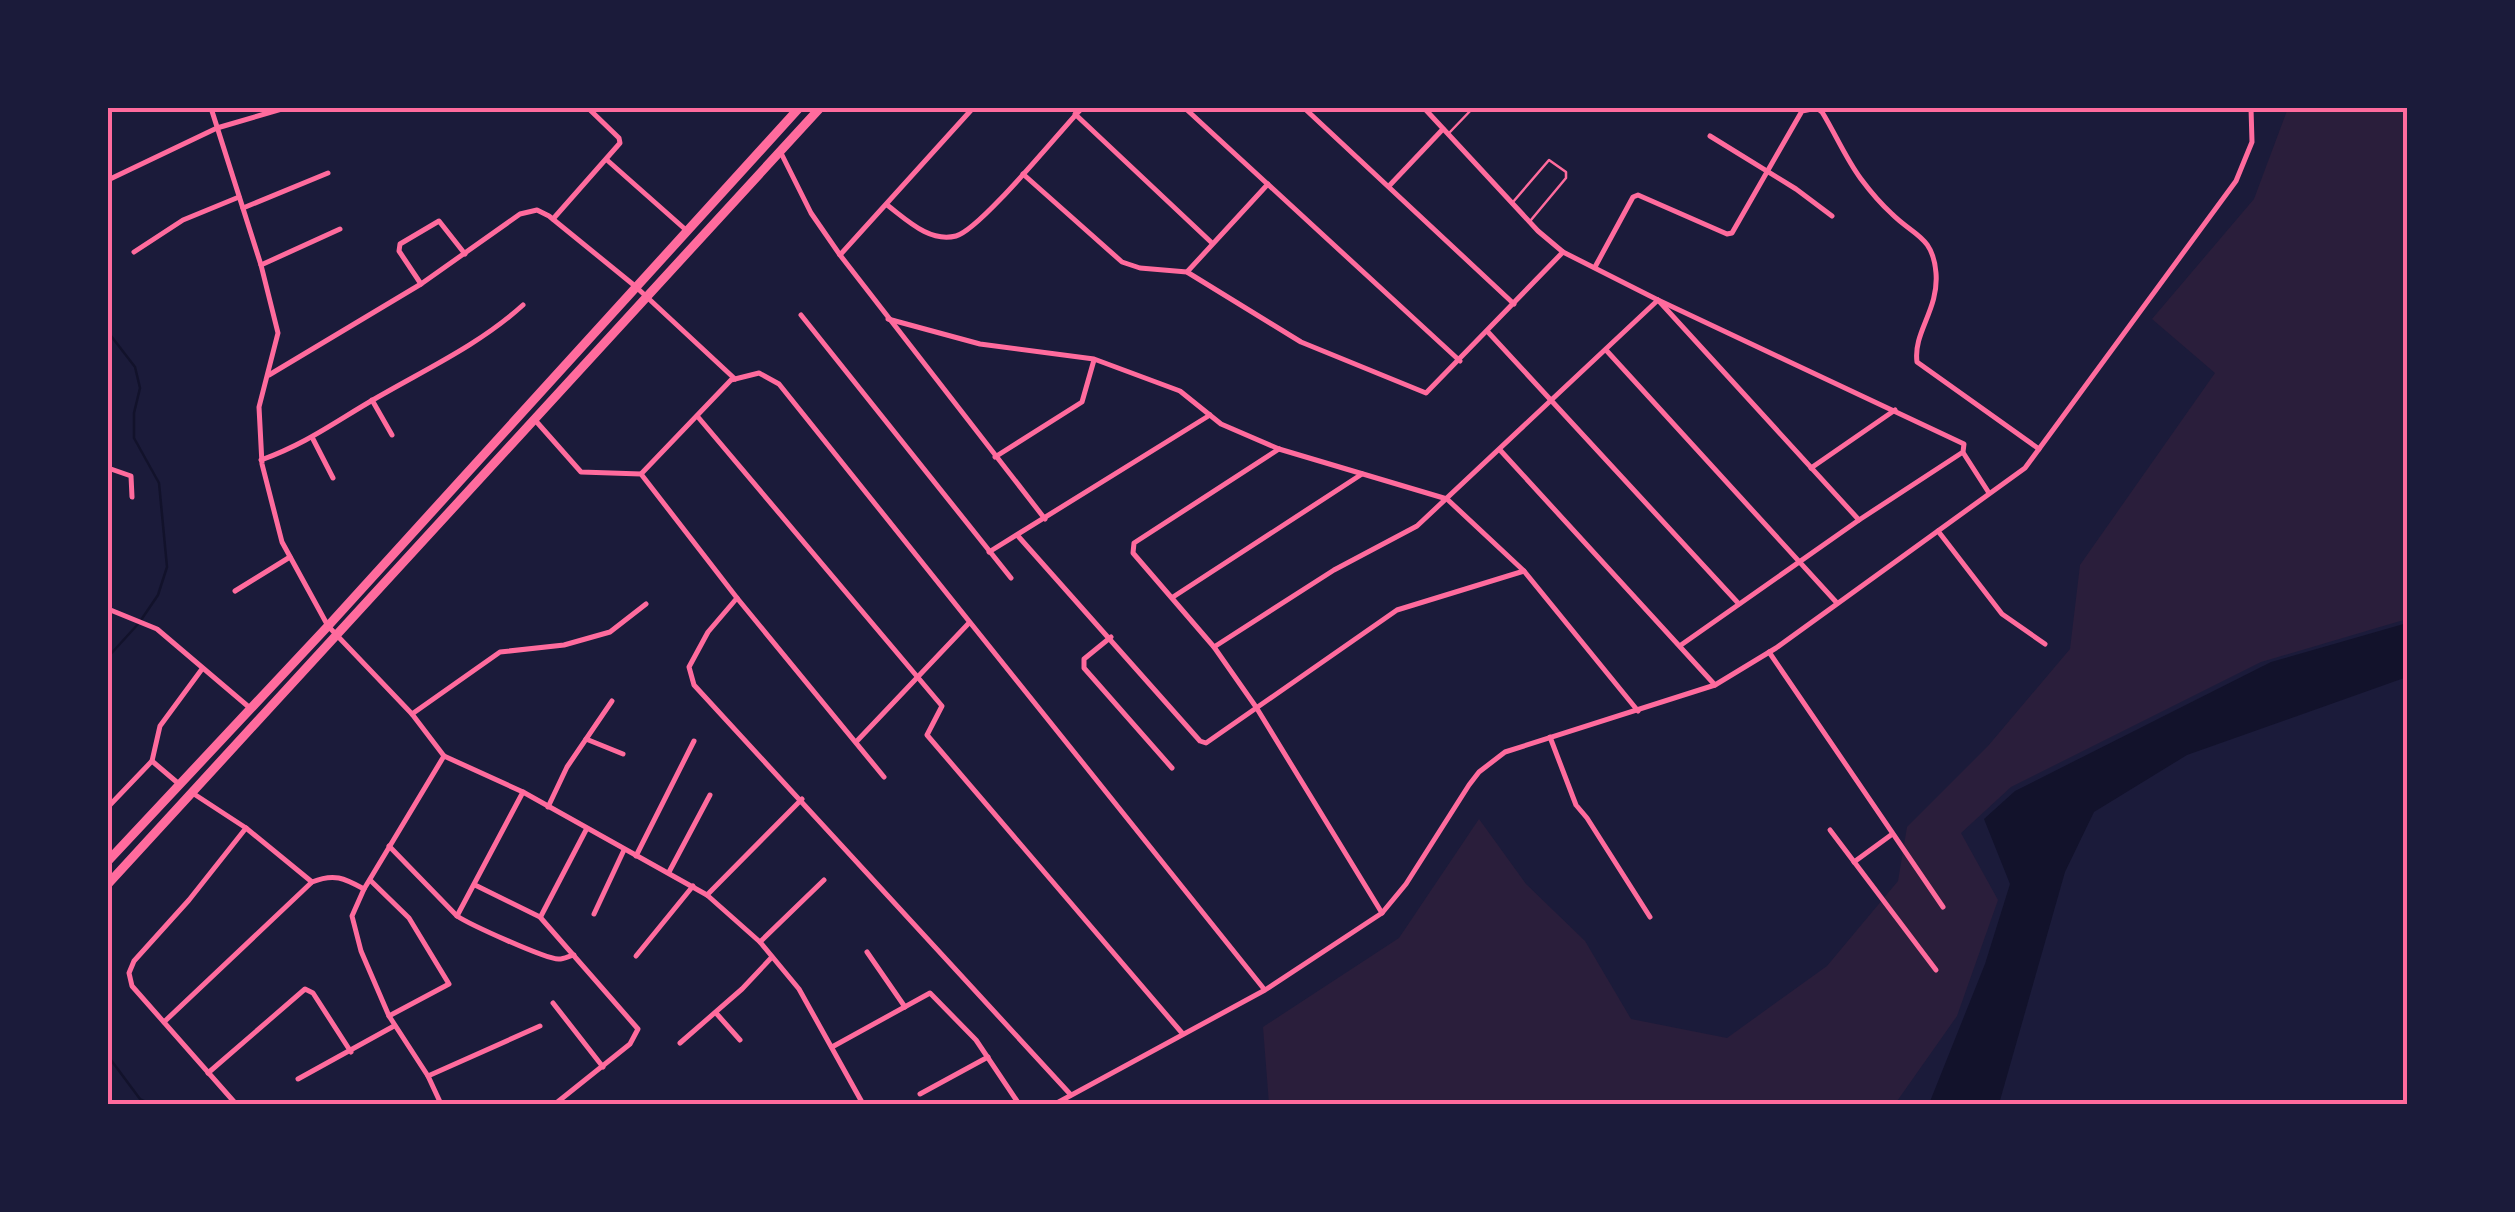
<svg xmlns="http://www.w3.org/2000/svg" width="2515" height="1212" viewBox="0 0 2515 1212" font-family="Manrope,sans-serif">
<style>
.green{fill:#2a1e3b}
.water{fill:#12122b}
.lines{fill:none;stroke-linecap:round;stroke-linejoin:round}
.stream{stroke:#12122b;stroke-width:2.5}
.service{stroke:#ff6b9d;stroke-width:2.5}
.minor{stroke:#ff6b9d;stroke-width:5}
.primary{stroke:#ff6b9d;stroke-width:9}
.neatline{fill:none;stroke:#ff6b9d;stroke-width:4}
</style>
<rect width="100%" height="100%" fill="#1b1b3a"/>
<polygon class="green" points="2288,108 2407,108 2407,619 2261,662 2011,787 1961,833 1998,900 1957,1016 1895,1104 1269,1104 1263,1027 1399,938 1479,819 1526,884 1585,941 1631,1019 1727,1038 1827,966 1898,881 1907,827 1988,746 2070,649 2080,565 2215,373 2152,319 2254,199"/>
<polygon class="water" points="2407,623 2407,677 2187,755 2094,812 2065,872 1999,1104 1929,1104 1985,964 2010,884 1984,819 2015,791 2271,662"/>
<g class="lines">
<g class="stream">
<polyline points="108,332 135,367 140,388 134,413 134,438 159,483 167,567 158,595 139,623 108,657"/>
<polyline points="108,1056 140,1099 150,1104"/>
</g>
<g class="service">
<polyline points="1450,132 1473,108"/>
<polyline points="1513,202 1549,160 1566,172 1566,178 1531,220"/>
</g>
<g class="minor">
<polyline points="211,108 261,265 278,333 259,407 262,464 282,542 328,626 412,714 444,756 523,792 707,895 760,942 799,989 863,1104"/>
<polyline points="1185,108 1460,361"/>
<polyline points="1304,108 1514,304"/>
<polyline points="1424,108 1538,231 1563,252 1658,300 1964,444 1963,452 1859,520 1681,645"/>
<polyline points="1075,114 1212,243"/>
<polyline points="1710,136 1796,189 1832,216"/>
<polyline points="780,151 811,213 840,255 1045,519"/>
<polyline points="607,160 686,230"/>
<polyline points="1023,174 1122,262 1140,268 1187,272 1301,342 1426,393 1563,252"/>
<polyline points="108,180 217,128 285,108"/>
<polyline points="1389,186 1443,129"/>
<path d="M 887,205 C 906,219 929,243 956,236 C 980,230 1060,131 1082,108"/>
<polyline points="243,208 328,173"/>
<polyline points="553,219 620,143 619,138 588,108"/>
<polyline points="134,252 183,220 239,197"/>
<polyline points="840,255 973,108"/>
<polyline points="261,265 340,229"/>
<path d="M 1595,267 L 1633,197 L 1638,195 L 1727,234 L 1732,233 L 1802,111 L 1817,108 L 1822,112 C 1835,133 1846,159 1861,179 C 1870,191 1881,204 1892,214 C 1914,236 1933,236 1936,273 C 1939,310 1913,332 1917,362 L 2039,449"/>
<polyline points="1187,272 1268,184"/>
<polyline points="421,284 399,251 400,244 439,221 465,254"/>
<polyline points="801,315 1011,578"/>
<polyline points="888,319 980,344 1094,359 1180,391 1221,424 1279,449 1447,499 1524,571 1638,711"/>
<polyline points="1488,332 1739,604"/>
<polyline points="1606,350 1837,603"/>
<polyline points="269,375 421,284 520,214 537,210 549,216 635,286 735,379"/>
<polyline points="372,400 392,435"/>
<polyline points="698,417 942,706 927,735 1182,1033"/>
<polyline points="535,420 581,472 641,474 737,598 884,777"/>
<polyline points="313,439 333,478"/>
<polyline points="1279,449 1134,543 1133,553 1214,647 1256,707 1382,913"/>
<polyline points="1500,450 1715,685"/>
<polyline points="1964,454 1989,493"/>
<polyline points="995,457 1082,402 1094,360"/>
<path d="M 261,460 C 308,443 336,421 378,397 C 428,368 480,344 523,305"/>
<polyline points="108,468 131,476 132,497"/>
<polyline points="1811,468 1895,410"/>
<polyline points="641,474 731,380 759,373 779,384 1264,989"/>
<polyline points="1938,531 2002,614 2045,644"/>
<polyline points="1018,536 1200,741 1206,743 1397,610 1524,571"/>
<polyline points="989,552 1210,415"/>
<polyline points="235,591 290,557"/>
<polyline points="1173,597 1362,474"/>
<polyline points="737,598 708,632 689,667 694,685 1071,1095"/>
<polyline points="108,609 157,629 250,708"/>
<polyline points="1111,637 1084,659 1084,668 1172,768"/>
<polyline points="1214,647 1334,570 1417,526 1658,300 1859,520"/>
<polyline points="1769,652 1943,907"/>
<polyline points="412,714 500,652 564,645 610,632 646,604"/>
<polyline points="1550,737 1576,805 1587,818 1650,917"/>
<polyline points="586,739 623,754"/>
<polyline points="856,742 968,624"/>
<polyline points="152,761 160,726 202,669"/>
<polyline points="194,794 246,828 312,882"/>
<polyline points="108,807 152,761 179,784"/>
<polyline points="548,807 567,767 612,701"/>
<polyline points="1830,830 1936,970"/>
<path d="M 389,846 L 457,916 C 469,924 547,960 559,959 C 564,959 569,956 574,955"/>
<polyline points="636,856 694,741"/>
<polyline points="1854,862 1891,835"/>
<polyline points="669,872 710,795"/>
<polyline points="370,880 409,918 449,984 389,1016"/>
<polyline points="475,885 540,917 638,1029 630,1044 555,1104"/>
<polyline points="707,895 802,799"/>
<polyline points="594,914 624,850"/>
<polyline points="457,916 523,792"/>
<polyline points="541,916 586,830"/>
<polyline points="760,942 824,880"/>
<polyline points="867,952 905,1007"/>
<polyline points="636,956 693,886"/>
<polyline points="553,1003 603,1067"/>
<polyline points="716,1013 740,1040"/>
<path d="M 164,1022 L 312,882 C 334,873 344,878 364,889"/>
<polyline points="680,1043 742,989 772,957"/>
<polyline points="832,1047 930,993 976,1040 1019,1104"/>
<polyline points="208,1073 305,989 313,993 351,1052"/>
<polyline points="428,1076 540,1026"/>
<polyline points="298,1079 394,1026"/>
<polyline points="920,1094 988,1057"/>
<polyline points="236,1104 132,986 129,973 134,961 189,900 246,828"/>
<polyline points="441,1104 428,1076 389,1016 361,951 352,916 364,889 444,756"/>
<polyline points="1055,1104 1265,990 1382,913 1406,884 1469,785 1479,772 1505,752 1715,685 1776,648 2025,468 2236,181 2252,142 2251,108"/>
</g>
<g class="primary">
<polyline points="108,861 328,626 799,108"/>
<polyline points="108,884 820,108"/>
</g>
</g>
<rect width="2515" height="1212" fill="none" stroke="#1b1b3a" stroke-width="220"/>
<rect x="110" y="110" width="2295" height="992" class="neatline"/>
</svg>
